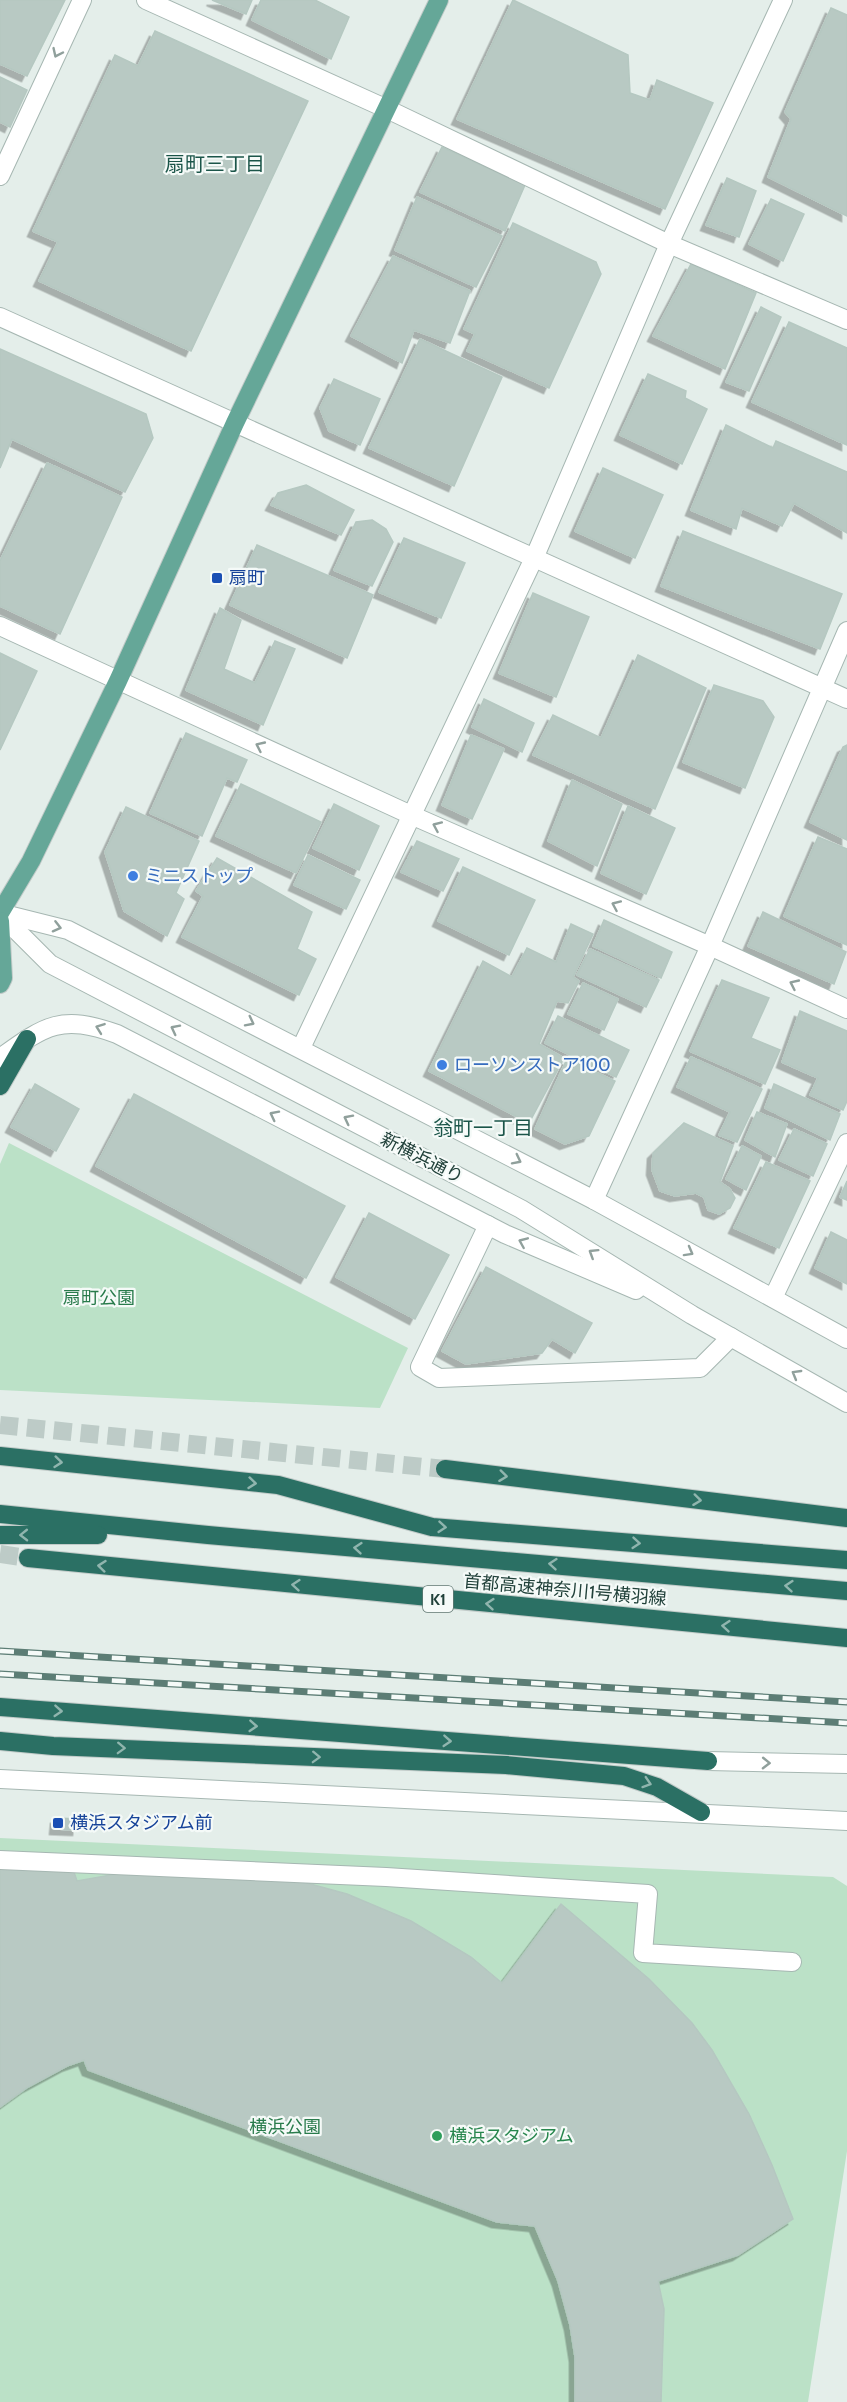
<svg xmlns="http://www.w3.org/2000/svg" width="847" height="2402" viewBox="0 0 847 2402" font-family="Cabin,'Noto Sans JP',sans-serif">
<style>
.green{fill:#bbe1c7}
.building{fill:#b8c9c3;stroke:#b5c8c1;stroke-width:1.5;filter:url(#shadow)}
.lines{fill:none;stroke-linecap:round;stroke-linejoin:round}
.highway-tunnel{stroke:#bdcbc7;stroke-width:18;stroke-dasharray:18 9;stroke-linecap:butt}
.minor-casing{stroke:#a6b7b2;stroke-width:20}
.major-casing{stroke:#c1cac8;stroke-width:20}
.highway-casing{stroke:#c1cac8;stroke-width:20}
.minor{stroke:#fff;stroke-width:18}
.major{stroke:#65a798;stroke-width:18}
.highway{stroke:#2b7064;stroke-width:18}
.rail-casing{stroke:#5c7d75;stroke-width:7}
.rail{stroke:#f5faf8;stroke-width:4.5;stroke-dasharray:14;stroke-linecap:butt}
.oneway{stroke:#90a09c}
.oneway2{stroke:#90b5ae}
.transit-dot{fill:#1a4fb4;stroke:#f5faf8;stroke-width:2}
.shop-dot{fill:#3f7fe0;stroke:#f5faf8;stroke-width:2}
.leisure-dot{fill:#2e9e5b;stroke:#f5faf8;stroke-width:2}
.labels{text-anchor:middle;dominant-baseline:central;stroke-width:4.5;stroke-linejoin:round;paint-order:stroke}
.shield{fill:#f5faf8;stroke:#617873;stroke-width:1.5}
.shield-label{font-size:16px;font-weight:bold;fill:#21413a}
.transit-label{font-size:18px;fill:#164399;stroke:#f5faf8;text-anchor:start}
.shop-label{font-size:18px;fill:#366cbe;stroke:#f5faf8;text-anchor:start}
.street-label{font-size:18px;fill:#21413a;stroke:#f5faf8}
.park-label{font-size:18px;fill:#287b4b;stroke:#f5faf8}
.leisure-label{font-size:18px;fill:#27864d;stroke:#f5faf8;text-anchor:start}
.neighbourhood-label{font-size:20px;fill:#1b5549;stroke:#f5faf8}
</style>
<defs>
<filter id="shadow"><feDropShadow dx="-5.5" dy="5.5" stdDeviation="0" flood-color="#0004"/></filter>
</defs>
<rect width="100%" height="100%" fill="#e4eeea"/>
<g class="green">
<polygon points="9,1143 408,1348 380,1408 0,1390 0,1164"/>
<polygon points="0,1838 833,1877 847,1886 847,2151 808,2402 0,2402"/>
</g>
<g class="building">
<polygon points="0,0 65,0 27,76 0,64"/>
<polygon points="212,0 252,0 246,14"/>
<polygon points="261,0 315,0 349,17 331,59 252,20"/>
<polygon points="513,0 628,55 630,93 650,100 657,80 713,103 665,209 457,119"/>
<polygon points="831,8 847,15 847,216 768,177 791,119 785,112"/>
<polygon points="155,31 308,101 191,351 39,281 58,242 33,231 115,55 138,66"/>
<polygon points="0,77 27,90 10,127 0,122"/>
<polygon points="442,147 525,185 505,231 420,192"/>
<polygon points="727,178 756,191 739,237 706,225"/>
<polygon points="417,197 502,236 476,287 395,250"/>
<polygon points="771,199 804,214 783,261 749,244"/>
<polygon points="513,223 596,262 601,274 549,388 467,351 475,334 464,329"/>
<polygon points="393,256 470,291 450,343 414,330 402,363 351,336"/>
<polygon points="691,264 756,293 725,369 653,336"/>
<polygon points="761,307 781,317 749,391 726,382"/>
<polygon points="789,322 847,348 847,445 752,402"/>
<polygon points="420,339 502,377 454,486 369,448"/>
<polygon points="0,349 146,414 153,438 125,492 12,439 0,468"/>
<polygon points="648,374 686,391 685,398 707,409 682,464 620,435"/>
<polygon points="334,379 380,399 360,445 329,431 320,408"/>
<polygon points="726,425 773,448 776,441 847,472 847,533 794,503 782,526 742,508 736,529 691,510"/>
<polygon points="47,463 122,497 60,634 0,606 0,561"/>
<polygon points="603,468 663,495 635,558 575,531"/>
<polygon points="306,485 354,510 341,535 271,505 278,493"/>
<polygon points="372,520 386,529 393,542 372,586 334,570 356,522"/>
<polygon points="683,531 842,594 820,649 661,586"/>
<polygon points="404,538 465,563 441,618 379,592"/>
<polygon points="257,545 373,595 347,658 230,605"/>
<polygon points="533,593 589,617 556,697 499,673"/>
<polygon points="220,608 241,620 224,669 255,683 275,641 295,649 263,725 186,690"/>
<polygon points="0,653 37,671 0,750"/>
<polygon points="638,655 706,688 655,809 533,755 553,715 601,738"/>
<polygon points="714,685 763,701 774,717 745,788 683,762"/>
<polygon points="484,699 534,723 522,752 472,727"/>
<polygon points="186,733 247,760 237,782 227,778 202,836 150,813"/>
<polygon points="471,735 504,749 472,819 442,805"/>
<polygon points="847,745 847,840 810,822 843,747"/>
<polygon points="572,780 622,804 597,866 548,841"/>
<polygon points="241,784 321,822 296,873 216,836"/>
<polygon points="334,804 379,826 359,870 313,848"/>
<polygon points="628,806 675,828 646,894 601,873"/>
<polygon points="126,807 199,841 176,893 184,899 167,936 124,911 105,852"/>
<polygon points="818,837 847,849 847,945 784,916"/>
<polygon points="417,841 459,859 443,891 401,872"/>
<polygon points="308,855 360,880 346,909 294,885"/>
<polygon points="217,858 312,912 297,949 316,959 299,995 182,937 203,896 196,891"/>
<polygon points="463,867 535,900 509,955 438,921"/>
<polygon points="763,912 846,952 834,984 748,946"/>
<polygon points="604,920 672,952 661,978 593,946"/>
<polygon points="571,924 593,934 573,977 579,981 568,1003 557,1001 539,1044 564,1058 529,1123 429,1071 483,961 512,977 527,948 556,962"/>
<polygon points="590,949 659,980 646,1007 577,975"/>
<polygon points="722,980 769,998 751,1038 780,1050 765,1084 690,1051"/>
<polygon points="583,983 618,999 604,1030 568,1014"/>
<polygon points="800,1011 847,1031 847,1101 843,1110 810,1095 818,1078 782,1062"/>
<polygon points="558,1016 629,1050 616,1077 545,1043"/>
<polygon points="691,1057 762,1089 737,1142 719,1135 730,1112 677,1087"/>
<polygon points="567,1059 615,1081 589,1136 565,1144 535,1129"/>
<polygon points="35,1084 79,1109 56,1151 11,1127"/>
<polygon points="774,1084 840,1114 830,1140 765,1108"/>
<polygon points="134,1094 345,1206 306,1278 96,1166"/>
<polygon points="757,1112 787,1124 775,1157 745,1140"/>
<polygon points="684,1123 733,1146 720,1182 730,1189 735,1198 730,1208 719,1214 708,1210 704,1197 696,1193 675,1196 660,1191 652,1170 653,1153"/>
<polygon points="794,1129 827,1144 813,1176 779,1160"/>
<polygon points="742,1146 761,1156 746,1190 726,1179"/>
<polygon points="766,1162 810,1181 779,1248 734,1228"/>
<polygon points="847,1181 847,1200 840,1197"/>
<polygon points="369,1213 449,1255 415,1319 336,1277"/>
<polygon points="831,1232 847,1240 847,1284 815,1268"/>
<polygon points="486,1267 592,1323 575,1353 552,1339 542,1353 466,1364 442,1351"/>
<polygon points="56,1818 79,1819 78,1830 55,1829"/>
<polygon points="0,1855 70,1860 77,1881 151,1868 270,1874 303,1882 347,1894 411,1921 471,1957 502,1983 561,1904 649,1979 692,2023 712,2050 749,2114 772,2165 793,2219 738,2255 658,2281 664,2309 661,2402 575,2402 575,2357 570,2325 558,2281 535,2226 497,2222 88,2070 84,2060 67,2066 28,2087 0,2107"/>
</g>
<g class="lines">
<g class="highway-tunnel">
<polyline points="0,1425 445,1469"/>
<polyline points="0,1554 28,1558"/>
</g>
<g class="minor-casing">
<g id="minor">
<polyline points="146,0 387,109 669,244 847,320"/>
<polyline points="0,176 82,0"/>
<polyline points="0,317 847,699"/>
<polyline points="0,626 411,815 710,946 847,1009"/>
<polyline points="0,913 68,930 594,1200 847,1339"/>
<polyline points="0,914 50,964 521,1209 692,1315 847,1403"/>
<polyline points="301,1048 535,556 669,244 783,0"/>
<path d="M 0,1058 C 46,1025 61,1014 117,1034 L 505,1234 L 636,1290"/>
<polyline points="594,1200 710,946 847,631"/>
<polyline points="488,1225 420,1367 439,1378 700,1368 731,1337"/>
<polyline points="773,1298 847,1143"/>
<polyline points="708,1761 847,1764"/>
<polyline points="0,1779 847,1821"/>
<polyline points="0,1860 386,1877 648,1894 643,1953 792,1962"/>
</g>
</g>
<g class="major-casing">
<g id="major">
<polyline points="0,913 31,861 118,681 235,423 439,0"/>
<polyline points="0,921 3,978 0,984"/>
</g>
</g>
<g class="highway-casing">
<g id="highway">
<polyline points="0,1086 27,1039"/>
<polyline points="0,1456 278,1485 432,1527 847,1560"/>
<polyline points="445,1469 847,1518"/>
<polyline points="0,1514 208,1535 847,1591"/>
<polyline points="0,1535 98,1535"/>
<polyline points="28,1558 847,1638"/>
<polyline points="0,1707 708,1761"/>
<polyline points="0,1741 53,1746 506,1765 624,1776 657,1787 701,1812"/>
</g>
</g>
<use href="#minor" class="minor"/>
<use href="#major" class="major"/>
<use href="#highway" class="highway"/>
<g class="rail-casing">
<g id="rail">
<polyline points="0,1651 847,1702"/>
<polyline points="0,1674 847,1723"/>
</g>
</g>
<use href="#rail" class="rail"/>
</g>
<defs><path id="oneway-chevron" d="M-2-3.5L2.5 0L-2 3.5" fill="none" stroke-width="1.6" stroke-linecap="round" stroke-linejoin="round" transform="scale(1.5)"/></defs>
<g class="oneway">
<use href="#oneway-chevron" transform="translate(57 53) rotate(115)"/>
<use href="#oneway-chevron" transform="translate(260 746) rotate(-155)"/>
<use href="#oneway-chevron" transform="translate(437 826) rotate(-156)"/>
<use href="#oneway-chevron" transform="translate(616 905) rotate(-156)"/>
<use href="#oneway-chevron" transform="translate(57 927) rotate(14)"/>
<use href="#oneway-chevron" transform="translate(794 984) rotate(-155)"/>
<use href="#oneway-chevron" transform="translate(250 1022) rotate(27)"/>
<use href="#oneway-chevron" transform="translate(100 1028) rotate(-160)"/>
<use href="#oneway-chevron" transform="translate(175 1029) rotate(-153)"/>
<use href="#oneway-chevron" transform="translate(274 1115) rotate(-153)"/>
<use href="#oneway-chevron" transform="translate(348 1119) rotate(-153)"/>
<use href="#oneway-chevron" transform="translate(517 1160) rotate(27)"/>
<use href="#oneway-chevron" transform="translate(523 1242) rotate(-157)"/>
<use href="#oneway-chevron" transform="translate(689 1252) rotate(29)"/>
<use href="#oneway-chevron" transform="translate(593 1253) rotate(-148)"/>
<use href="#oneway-chevron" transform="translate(796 1374) rotate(-150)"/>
<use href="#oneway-chevron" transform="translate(766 1763) rotate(1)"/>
</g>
<g class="oneway2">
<use href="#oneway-chevron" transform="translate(58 1462) rotate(6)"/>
<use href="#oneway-chevron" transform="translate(503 1476) rotate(7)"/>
<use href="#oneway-chevron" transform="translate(252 1483) rotate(6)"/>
<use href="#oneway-chevron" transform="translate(697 1500) rotate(7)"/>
<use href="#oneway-chevron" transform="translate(442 1527) rotate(5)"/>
<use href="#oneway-chevron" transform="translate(24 1535) rotate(179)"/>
<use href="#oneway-chevron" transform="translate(636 1543) rotate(5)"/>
<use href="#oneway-chevron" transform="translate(358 1548) rotate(-175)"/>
<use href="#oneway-chevron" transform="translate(553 1564) rotate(-175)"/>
<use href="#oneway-chevron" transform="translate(102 1566) rotate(-174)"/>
<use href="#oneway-chevron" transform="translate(296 1585) rotate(-175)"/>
<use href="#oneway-chevron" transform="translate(789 1586) rotate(-175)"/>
<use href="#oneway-chevron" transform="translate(490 1604) rotate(-175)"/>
<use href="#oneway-chevron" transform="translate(726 1626) rotate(-175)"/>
<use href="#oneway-chevron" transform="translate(58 1711) rotate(4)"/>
<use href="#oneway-chevron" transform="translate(253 1726) rotate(4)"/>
<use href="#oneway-chevron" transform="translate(447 1741) rotate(4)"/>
<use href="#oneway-chevron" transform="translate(121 1748) rotate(2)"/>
<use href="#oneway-chevron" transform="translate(316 1757) rotate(2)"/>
<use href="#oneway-chevron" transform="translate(647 1783) rotate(18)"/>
</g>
<g class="transit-dot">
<rect x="211" y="572" width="12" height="12" rx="3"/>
<rect x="52" y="1817" width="12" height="12" rx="3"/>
</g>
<g class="shop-dot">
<circle cx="133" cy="876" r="6"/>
<circle cx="442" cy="1065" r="6"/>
</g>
<circle class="leisure-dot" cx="437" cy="2136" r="6"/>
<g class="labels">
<rect class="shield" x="423" y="1586" width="30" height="26" rx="4.5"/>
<g class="shield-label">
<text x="438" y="1599">K1</text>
</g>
<g class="transit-label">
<text x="229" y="578">扇町</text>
<text x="70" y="1823">横浜スタジアム前</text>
</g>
<g class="shop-label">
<text x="145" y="876">ミニストップ</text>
<text x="454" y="1065">ローソンストア100</text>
</g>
<g class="street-label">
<text transform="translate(422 1158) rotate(27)">新横浜通り</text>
<text transform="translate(565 1590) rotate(5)">首都高速神奈川1号横羽線</text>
</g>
<g class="park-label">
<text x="99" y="1298">扇町公園</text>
<text x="285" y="2127">横浜公園</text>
</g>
<g class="leisure-label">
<text x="449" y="2136">横浜スタジアム</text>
</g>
<g class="neighbourhood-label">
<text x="215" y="164">扇町三丁目</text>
<text x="483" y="1128">翁町一丁目</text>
</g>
</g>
</svg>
